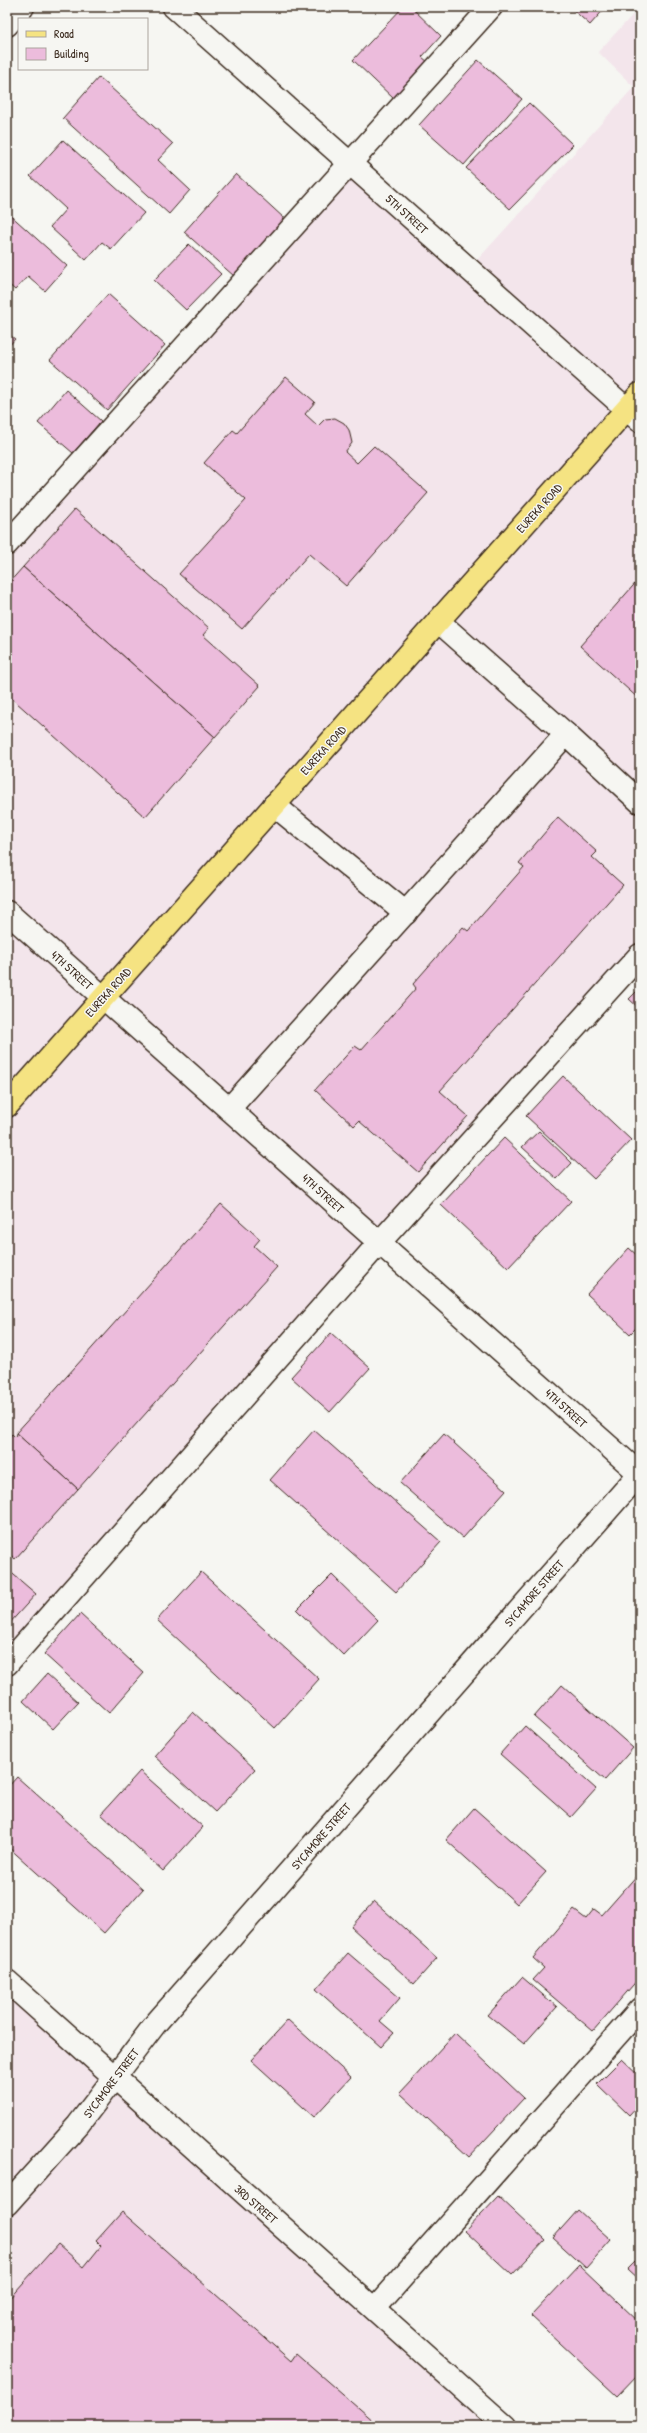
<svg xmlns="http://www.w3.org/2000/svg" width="647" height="2433" viewBox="0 0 647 2433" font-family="'Patrick Hand',sans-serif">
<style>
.built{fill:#f3e5eb}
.building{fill:#ecbcdc;stroke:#3b2a1e}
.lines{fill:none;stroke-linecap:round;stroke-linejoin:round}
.minor-casing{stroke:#3b2a1e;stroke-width:25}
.major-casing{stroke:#3b2a1e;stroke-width:25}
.minor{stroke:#f6f6f2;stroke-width:22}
.major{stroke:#f5e382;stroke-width:22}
.labels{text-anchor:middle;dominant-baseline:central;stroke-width:3;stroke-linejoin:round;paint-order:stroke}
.street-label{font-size:12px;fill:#3b2a1e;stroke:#f6f6f2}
</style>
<rect width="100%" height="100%" fill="#f6f6f2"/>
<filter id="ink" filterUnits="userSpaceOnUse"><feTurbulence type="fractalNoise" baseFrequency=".025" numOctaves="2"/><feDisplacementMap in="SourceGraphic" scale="8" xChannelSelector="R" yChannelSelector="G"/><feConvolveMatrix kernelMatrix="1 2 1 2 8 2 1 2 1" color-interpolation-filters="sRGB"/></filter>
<g filter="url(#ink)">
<g class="built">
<polygon points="640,7 640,955 7,1664 7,544 350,163 469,269 634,87 598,52"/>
<polygon points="7,1981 505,2426 7,2426"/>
</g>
<g class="building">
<polygon points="403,7 411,7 441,36 422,57 428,62 394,99 353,60"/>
<polygon points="570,7 606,7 590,25"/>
<polygon points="478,60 522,99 464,165 419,125"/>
<polygon points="99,77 173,144 158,160 190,190 169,214 63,118"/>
<polygon points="529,103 573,145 510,209 466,168"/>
<polygon points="63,140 144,213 111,249 102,242 86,260 50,227 66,209 30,176"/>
<polygon points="236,174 285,219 234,276 184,232"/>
<polygon points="7,212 67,266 45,291 28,276 15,290 7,283"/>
<polygon points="189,244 221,274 186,310 154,280"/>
<polygon points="108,294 165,345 107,410 50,360"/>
<polygon points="7,333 15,339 7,348"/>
<polygon points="286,377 315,402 305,414 318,426 325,419 335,418 344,423 349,430 352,443 345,452 357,463 374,446 428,493 346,586 309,554 242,629 179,574 246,500 204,463 233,430 237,433"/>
<polygon points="66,390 101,421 73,453 38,423"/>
<polygon points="75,509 209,628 203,635 260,686 215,737 23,567"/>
<polygon points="23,567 215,737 145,817 7,694 7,585"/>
<polygon points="640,578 640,700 580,646"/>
<polygon points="558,817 597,852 592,857 623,885 440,1091 468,1116 418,1172 359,1121 354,1126 315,1090 355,1046 361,1050 416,988 413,984 463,927 468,931 524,867 519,863"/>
<polygon points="640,988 640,1009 629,999"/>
<polygon points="563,1076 631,1140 594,1179 526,1116"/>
<polygon points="539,1131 572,1163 557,1179 522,1147"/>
<polygon points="504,1138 571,1201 508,1268 441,1205"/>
<polygon points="221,1204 260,1239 254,1246 277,1267 78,1489 16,1433"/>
<polygon points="629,1248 640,1258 640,1324 630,1334 587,1294"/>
<polygon points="331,1333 370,1368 330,1412 291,1377"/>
<polygon points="314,1430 441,1542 396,1592 270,1480"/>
<polygon points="16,1433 78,1489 15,1559 7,1552 7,1440 12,1434 15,1437"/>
<polygon points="444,1434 506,1490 463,1538 400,1483"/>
<polygon points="7,1569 36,1594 7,1626"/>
<polygon points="201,1572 319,1679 275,1728 157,1620"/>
<polygon points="332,1575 378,1620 344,1656 297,1610"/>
<polygon points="80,1614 144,1673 109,1713 44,1654"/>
<polygon points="47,1674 78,1702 53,1729 23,1701"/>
<polygon points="562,1685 633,1748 605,1780 534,1717"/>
<polygon points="193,1712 255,1769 215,1812 154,1756"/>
<polygon points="525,1726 596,1789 571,1817 500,1754"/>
<polygon points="140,1771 203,1827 163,1871 101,1814"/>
<polygon points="17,1777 143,1889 104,1933 7,1846 7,1788"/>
<polygon points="474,1808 546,1872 517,1904 446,1840"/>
<polygon points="639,1873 640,1977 593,2031 533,1980 544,1968 533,1958 574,1910 586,1919 594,1909 602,1915"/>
<polygon points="374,1901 437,1958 414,1984 351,1927"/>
<polygon points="348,1953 400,1998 380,2021 394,2033 381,2047 316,1989"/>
<polygon points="522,1977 557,2007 524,2044 488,2015"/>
<polygon points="288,2020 351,2077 314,2117 251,2060"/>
<polygon points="455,2033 524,2098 469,2157 400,2093"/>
<polygon points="622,2059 640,2076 640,2103 629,2115 597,2084"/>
<polygon points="498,2196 545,2240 512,2275 465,2231"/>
<polygon points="578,2210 611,2240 586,2268 553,2238"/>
<polygon points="122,2212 291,2361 296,2354 374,2422 371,2426 7,2426 7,2301 58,2244 84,2267 101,2246 96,2241"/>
<polygon points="640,2257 640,2282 627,2270"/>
<polygon points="579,2265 640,2323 640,2372 617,2396 531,2316"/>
</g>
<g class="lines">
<g class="minor-casing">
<g id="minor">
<polyline points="174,7 640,421"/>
<polyline points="7,25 23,7"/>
<polyline points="7,544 491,7"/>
<polyline points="438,621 566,734"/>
<polyline points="274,805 406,913"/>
<polyline points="7,912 640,1474"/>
<polyline points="229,1109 566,734 640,802"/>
<polyline points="7,1664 379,1243 640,955"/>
<polyline points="7,1981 505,2426"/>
<polyline points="7,2204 78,2125 156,2023 640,1473"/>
<polyline points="375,2308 640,2009"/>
</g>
</g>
<g class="major-casing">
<polyline id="major" points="7,1106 640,394"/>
</g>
<use href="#minor" class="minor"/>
<use href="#major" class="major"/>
</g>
</g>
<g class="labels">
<g class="street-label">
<text transform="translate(407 214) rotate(42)">5TH STREET</text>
<text transform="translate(539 508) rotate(-48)">EUREKA ROAD</text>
<text transform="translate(323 750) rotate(-48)">EUREKA ROAD</text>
<text transform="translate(72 970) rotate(42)">4TH STREET</text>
<text transform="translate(108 992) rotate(-48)">EUREKA ROAD</text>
<text transform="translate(323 1193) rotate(42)">4TH STREET</text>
<text transform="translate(566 1408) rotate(42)">4TH STREET</text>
<text transform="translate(534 1593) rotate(-49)">SYCAMORE STREET</text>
<text transform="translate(321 1836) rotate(-49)">SYCAMORE STREET</text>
<text transform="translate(111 2083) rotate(-53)">SYCAMORE STREET</text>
<text transform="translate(256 2204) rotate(41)">3RD STREET</text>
</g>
</g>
<rect width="647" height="2433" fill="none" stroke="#f6f6f2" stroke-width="24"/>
<rect x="12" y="12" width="623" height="2409" fill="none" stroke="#3b2a1e" stroke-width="1.5" filter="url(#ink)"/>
<rect x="18" y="18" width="130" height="52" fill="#f6f6f2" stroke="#aba49d"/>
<rect x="26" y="31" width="20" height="6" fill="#f5e382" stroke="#aba49d"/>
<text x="54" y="38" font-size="12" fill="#3b2a1e">Road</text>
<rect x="26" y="48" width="20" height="12" fill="#ecbcdc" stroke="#aba49d"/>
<text x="54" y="58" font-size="12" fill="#3b2a1e">Building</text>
</svg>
